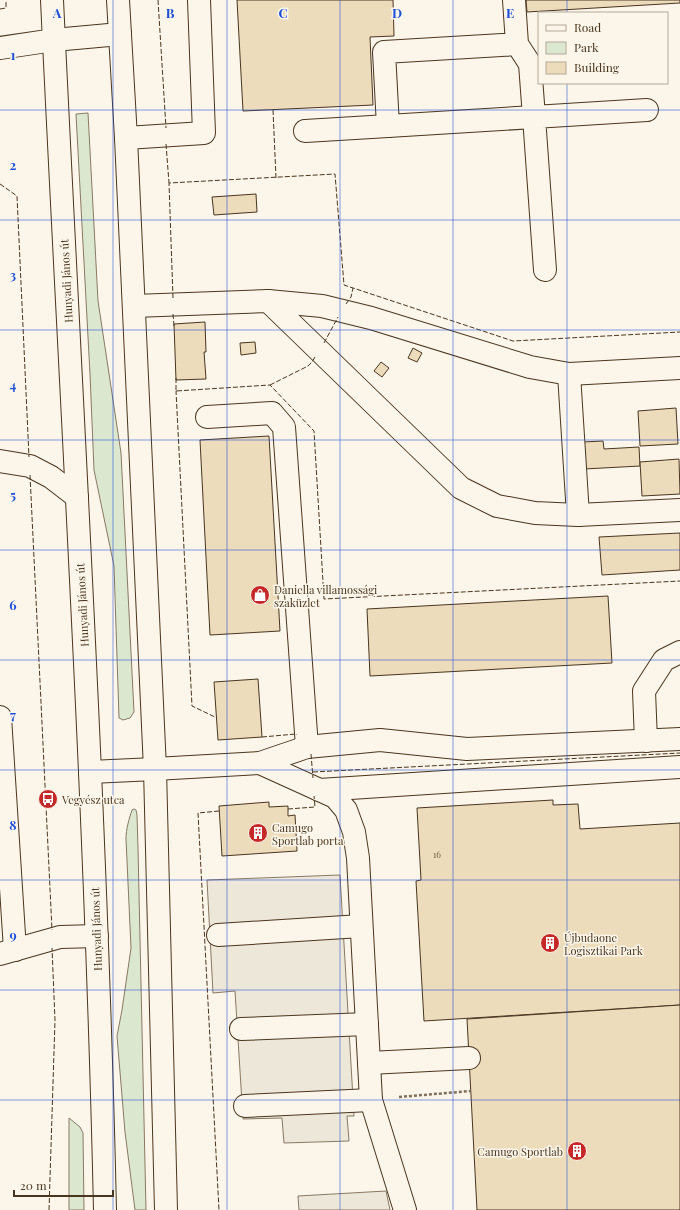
<svg xmlns="http://www.w3.org/2000/svg" width="680" height="1210" viewBox="0 0 680 1210" font-family="'Playfair Display',serif">
<style>
.green{fill:#dce7d0;stroke:#887966}
.parking{fill:#ede7d9;stroke:#887966}
.building{fill:#ecdcbc;stroke:#4a3520}
.lines{fill:none;stroke-linecap:round;stroke-linejoin:round}
.minor-casing{stroke:#4a3520;stroke-width:24}
.major-casing{stroke:#4a3520;stroke-width:24}
.path{stroke:#7f6f5c;stroke-width:2.5;stroke-dasharray:3 2;stroke-linecap:butt}
.minor{stroke:#fbf6e9;stroke-width:22}
.major{stroke:#fbf6e9;stroke-width:22}
.fence{stroke:#4a3520;stroke-width:1;stroke-dasharray:5 2;stroke-linecap:butt}
.grid{fill:none;stroke:#1d4ed8;stroke-width:1;stroke-opacity:0.55}
.labels{text-anchor:middle;dominant-baseline:central;stroke-width:3;stroke-linejoin:round;paint-order:stroke}
.number-label{font-size:9px;fill:#725f47}
.street-label{font-size:11px;fill:#4a3520;stroke:#fbf6e9}
.poi-label{font-size:11px;fill:#4a3520;stroke:#fbf6e9;text-anchor:start}
.grid-label{font-size:13px;text-anchor:middle;font-weight:bold;fill:#1d4ed8;stroke:#fbf6e9;stroke-width:3;stroke-linejoin:round;paint-order:stroke}
</style>
<rect width="100%" height="100%" fill="#fbf6e9"/>
<g class="green">
<polygon points="88,113 98,301 121,453 134,712 130,718 123,720 119,718 114,566 94,470 90,374 76,114"/>
<path d="M 134,809 L 136,810 L 137,815 L 138,848 L 146,1210 L 135,1210 L 125,1132 L 117,1036 L 122,1010 L 131,948 L 126,839 C 126,829 129,819 132,810 Z"/>
<polygon points="69,1118 80,1127 83,1133 84,1210 69,1210"/>
</g>
<g class="parking">
<polygon points="340,875 354,1116 347,1116 349,1141 284,1143 282,1118 243,1119 235,991 213,993 207,880"/>
<polygon points="386,1191 390,1210 299,1210 298,1196"/>
</g>
<g class="building">
<polygon points="237,0 393,0 394,36 370,37 373,105 243,111"/>
<polygon points="526,0 680,0 680,3 527,12"/>
<polygon points="256,194 257,212 214,215 212,197"/>
<polygon points="205,322 206,352 204,352 206,379 176,380 174,324"/>
<polygon points="255,342 256,353 241,355 240,343"/>
<polygon points="413,348 422,353 417,362 408,358"/>
<polygon points="381,362 389,368 382,377 374,371"/>
<polygon points="676,408 678,444 640,446 638,411"/>
<polygon points="269,436 280,631 210,635 200,440"/>
<polygon points="603,441 604,449 639,447 640,466 584,469 583,442"/>
<polygon points="679,459 680,494 642,496 640,462"/>
<polygon points="680,533 680,570 602,575 599,537"/>
<polygon points="608,596 612,663 370,676 367,609"/>
<polygon points="258,679 262,737 218,740 214,682"/>
<polygon points="553,800 553,805 578,804 580,829 680,823 680,1005 424,1021 416,881 421,880 417,808"/>
<polygon points="269,802 269,807 288,806 288,816 295,815 297,851 222,856 219,806"/>
<polygon points="680,1005 680,1210 477,1210 467,1019"/>
</g>
<g class="lines">
<g class="minor-casing">
<g id="minor">
<polyline points="514,0 517,44 530,64 534,117 388,126 384,52 517,44"/>
<polyline points="0,48 54,40"/>
<polyline points="305,131 388,126"/>
<polyline points="126,138 204,133 199,0"/>
<polyline points="545,270 534,117 647,110"/>
<polyline points="268,301 461,488 497,506 535,513 578,515 680,510"/>
<polyline points="134,306 268,301 322,306 371,318 530,367 569,374 680,368"/>
<polyline points="569,374 578,515"/>
<polyline points="207,417 272,413 284,427 307,747"/>
<polyline points="0,461 30,466 51,477 77,497"/>
<polyline points="0,717 15,950"/>
<polyline points="646,741 644,691 664,660 680,652"/>
<polyline points="260,763 335,797 346,810 354,832 358,858 371,1100 405,1210"/>
<polyline points="155,769 260,763 307,747 380,740 467,749 680,739"/>
<polyline points="319,790 680,767"/>
<polyline points="218,935 361,926"/>
<polyline points="0,954 60,937 97,936"/>
<polyline points="241,1029 367,1024"/>
<polyline points="369,1063 469,1058"/>
<polyline points="245,1106 371,1100"/>
</g>
</g>
<g class="major-casing">
<g id="major">
<path d="M 52,0 C 71,403 96,806 105,1210"/>
<polyline points="118,0 126,138 155,769 166,1210"/>
<polyline points="54,40 120,34"/>
<polyline points="90,772 155,769"/>
</g>
</g>
<polyline class="path" points="399,1097 471,1091"/>
<use href="#minor" class="minor"/>
<use href="#major" class="major"/>
<g class="fence">
<polyline points="158,0 166,128"/>
<polyline points="0,9 6,8 6,0"/>
<polyline points="273,110 276,178"/>
<polyline points="166,144 169,183"/>
<polyline points="0,184 17,196 29,457"/>
<polyline points="173,298 169,183 335,174 344,285 513,341 680,332"/>
<polyline points="346,304 351,297 353,288"/>
<polyline points="173,314 174,326"/>
<polyline points="324,343 338,317"/>
<polyline points="176,378 176,391 270,385 314,431 324,599 680,581"/>
<polyline points="270,385 308,366 312,362 315,357"/>
<polyline points="177,391 176,391 192,706 217,718"/>
<polyline points="30,475 52,930"/>
<polyline points="262,737 296,734 297,735"/>
<polyline points="311,754 313,778"/>
<polyline points="313,772 680,753"/>
<polyline points="288,809 315,807 314,796"/>
<polyline points="219,811 198,813 219,1210"/>
<polyline points="49,1210 55,1020 52,948"/>
</g>
</g>
<path class="grid" d="M 113,0 L 113,1210M 227,0 L 227,1210M 340,0 L 340,1210M 453,0 L 453,1210M 567,0 L 567,13M 567,83 L 567,1210M 0,110 L 680,110M 0,220 L 680,220M 0,330 L 680,330M 0,440 L 680,440M 0,550 L 680,550M 0,660 L 680,660M 0,770 L 680,770M 0,880 L 680,880M 0,990 L 680,990M 0,1100 L 680,1100"/>
<defs>
<g id="shop-disc" transform="scale(1)"><circle r="9.5" fill="#c62828" stroke="#fbf6e9"/><path d="M-5-2.5h2.3a2.7 3.5 0 0 1 5.4 0H5L5.5 6h-11ZM-1.5-2.5h3a1.5 2.3 0 0 0-3 0Z" fill="#fff"/></g>
<g id="bus-disc" transform="scale(1)"><circle r="9.5" fill="#c62828" stroke="#fbf6e9"/><path d="M-5-6H5V4H4V6H2V4H-2V6H-4V4H-5ZM-3.5-4V0h7V-4ZM-3.5 1.2v1.5H-2V1.2ZM2 1.2v1.5H3.5V1.2Z" fill="#fff"/></g>
<g id="building-disc" transform="scale(1)"><circle r="9.5" fill="#c62828" stroke="#fbf6e9"/><path d="M-4-6H4V6H1V3H-1V6H-4ZM-2.5-4.3h1.7v1.8h-1.7ZM.8-4.3h1.7v1.8H.8ZM-2.5-1h1.7V.8h-1.7ZM.8-1h1.7V.8H.8Z" fill="#fff"/></g>
</defs>
<g fill-rule="evenodd">
<use href="#shop-disc" x="260" y="595"/>
<use href="#bus-disc" x="48" y="799"/>
<use href="#building-disc" x="258" y="833"/>
<use href="#building-disc" x="550" y="943"/>
<use href="#building-disc" x="577" y="1151"/>
</g>
<g class="labels">
<g class="number-label">
<text x="437" y="854">16</text>
</g>
<g class="street-label">
<text transform="translate(66 281) rotate(-93)">Hunyadi János út</text>
<text transform="translate(82 605) rotate(-93)">Hunyadi János út</text>
<text transform="translate(96 929) rotate(-92)">Hunyadi János út</text>
</g>
<g class="poi-label">
<text x="274" y="589">Daniella villamossági<tspan x="274" dy="13">szaküzlet</tspan></text>
<text x="62" y="799">Vegyész utca</text>
<text x="272" y="827">Camugo<tspan x="272" dy="13">Sportlab porta</tspan></text>
<text x="564" y="937">Újbudaone<tspan x="564" dy="13">Logisztikai Park</tspan></text>
<text x="563" y="1151" text-anchor="end">Camugo Sportlab</text>
</g>
</g>
<g class="grid-label">
<text x="57" y="18">A</text>
<text x="170" y="18">B</text>
<text x="283" y="18">C</text>
<text x="397" y="18">D</text>
<text x="510" y="18">E</text>
<text x="13" y="60">1</text>
<text x="13" y="170">2</text>
<text x="13" y="280">3</text>
<text x="13" y="390">4</text>
<text x="13" y="500">5</text>
<text x="13" y="610">6</text>
<text x="13" y="720">7</text>
<text x="13" y="830">8</text>
<text x="13" y="940">9</text>
</g>
<rect x="538" y="12" width="130" height="72" fill="#fbf6e9" stroke="#b4a999"/>
<rect x="546" y="25" width="20" height="6" fill="#fbf6e9" stroke="#b4a999"/>
<text x="574" y="32" font-size="12" fill="#4a3520">Road</text>
<rect x="546" y="42" width="20" height="12" fill="#dce7d0" stroke="#b4a999"/>
<text x="574" y="52" font-size="12" fill="#4a3520">Park</text>
<rect x="546" y="62" width="20" height="12" fill="#ecdcbc" stroke="#b4a999"/>
<text x="574" y="72" font-size="12" fill="#4a3520">Building</text>
<path d="M14 1190v6h99v-6" fill="none" stroke="#4a3520" stroke-width="2"/>
<text x="20" y="1190" font-size="12" fill="#4a3520" stroke="#fbf6e9" stroke-width="3" paint-order="stroke">20 m</text>
</svg>
